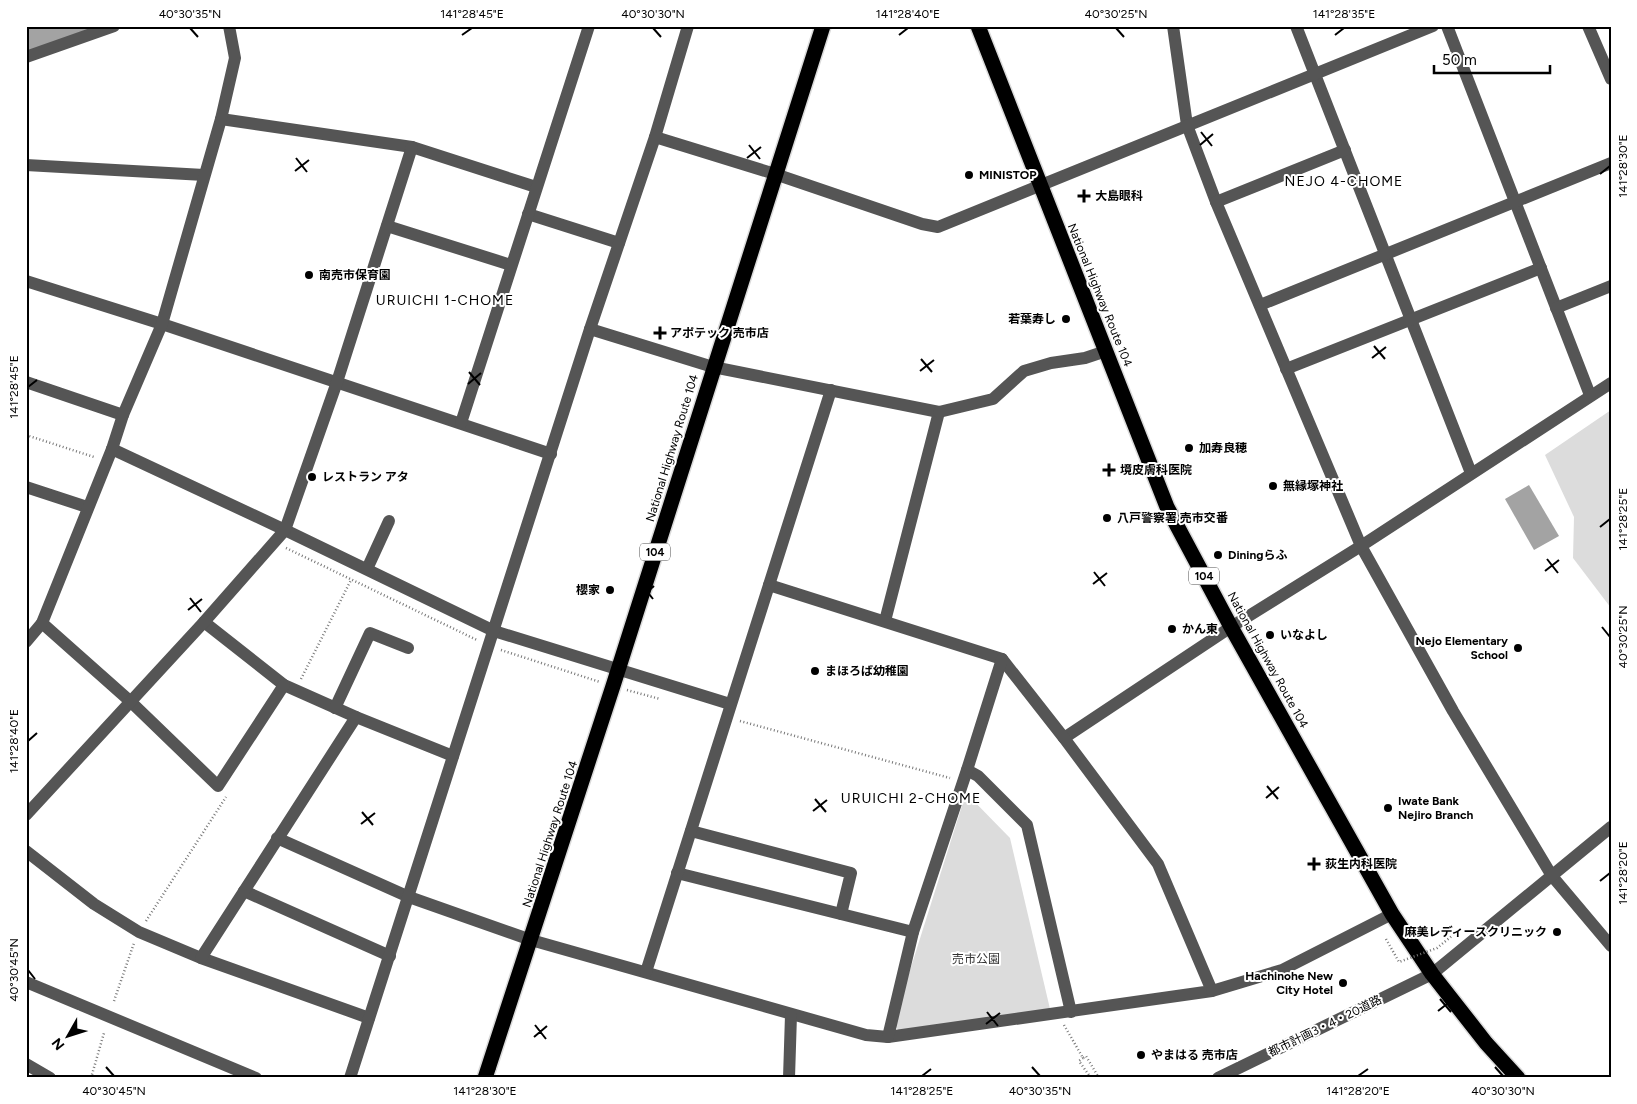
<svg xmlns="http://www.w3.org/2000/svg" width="1637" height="1104" viewBox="0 0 1637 1104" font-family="Figtree,'Noto Sans JP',sans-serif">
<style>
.green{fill:#dcdcdc}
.water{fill:#a3a3a3}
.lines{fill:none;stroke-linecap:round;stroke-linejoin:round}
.river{stroke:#a3a3a3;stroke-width:28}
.highway-casing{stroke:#dbdbdb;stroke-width:18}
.path{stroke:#777;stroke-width:2.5;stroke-dasharray:1 2.5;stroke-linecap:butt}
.minor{stroke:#555;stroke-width:12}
.highway{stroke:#000;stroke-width:15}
.path-bridge{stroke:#777;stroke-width:2.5;stroke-dasharray:1 2.5;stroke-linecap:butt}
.ticks{fill:none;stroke:#000;stroke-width:2}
.poi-dot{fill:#000;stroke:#fff;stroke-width:2}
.labels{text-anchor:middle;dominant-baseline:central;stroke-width:4;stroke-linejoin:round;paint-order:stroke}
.shield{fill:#fff;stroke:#4c4c4c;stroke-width:1}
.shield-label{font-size:11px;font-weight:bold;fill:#000}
.poi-label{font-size:12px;font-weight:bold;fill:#000;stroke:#fff;text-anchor:start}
.street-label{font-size:12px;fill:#000;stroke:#fff}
.park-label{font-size:12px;fill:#333;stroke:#fff}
.neighbourhood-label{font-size:14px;letter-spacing:1px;fill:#000;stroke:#fff}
.neatline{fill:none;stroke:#000;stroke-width:2}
.ticks-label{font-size:12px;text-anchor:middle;fill:#000}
</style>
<rect width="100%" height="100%" fill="#fff"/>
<g class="green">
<polygon points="26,26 91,26 26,47"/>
<polygon points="1611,410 1611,608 1573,558 1574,517 1545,455"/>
<polygon points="966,793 1010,838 1050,1009 899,1031 896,1027 905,986"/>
</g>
<polygon class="water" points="1529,485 1559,536 1534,550 1505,499"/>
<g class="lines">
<polyline class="river" points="26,42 77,26"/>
<g class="highway-casing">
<g id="highway">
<polyline points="978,26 1167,507 1231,627 1392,914 1432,974 1486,1043 1518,1078"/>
<polyline points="485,1078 613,686 823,26"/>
</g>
</g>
<g class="path">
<polyline points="26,435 94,457"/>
<polyline points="286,548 477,640"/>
<polyline points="501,650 600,682"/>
<polyline points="301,679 351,580"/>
<polyline points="627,690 660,699"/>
<polyline points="740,721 950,778"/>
<polyline points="146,921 226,797"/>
<polyline points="114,1001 134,943"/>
<polyline points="1064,1025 1083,1058 1086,1056 1099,1078"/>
<polyline points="1083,1058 1079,1061 1091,1078"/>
<polyline points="91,1078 104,1033"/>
</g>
<g class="minor">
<polyline points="1173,26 1187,125 1216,202 1361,546 1453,711 1552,876 1611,946"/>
<polyline points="1296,26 1471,473"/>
<polyline points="1447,26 1590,395"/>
<polyline points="1588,26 1611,79"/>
<polyline points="26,57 114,26"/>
<polyline points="221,119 412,147 536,187"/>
<polyline points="655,137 775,174 922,224 938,227 1433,26"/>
<polyline points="26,165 204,175"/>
<polyline points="1216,202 1345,150"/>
<polyline points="528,214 619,243"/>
<polyline points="387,226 511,265"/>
<polyline points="26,281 162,324 551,454"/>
<polyline points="1260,305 1611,163"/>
<polyline points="1556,308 1611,286"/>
<polyline points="590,329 713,367 939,412 885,621"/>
<polyline points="1286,369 1541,268"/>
<polyline points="26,382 123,415"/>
<polyline points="939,412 993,399 1024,371 1051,363 1085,358 1106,351"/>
<polyline points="461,423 589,26"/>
<polyline points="112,449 285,530 494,631 730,704"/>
<polyline points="26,487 87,507"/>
<polyline points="367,569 389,521"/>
<polyline points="204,622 284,685 356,717 453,756"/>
<polyline points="42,623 131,702 218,786 284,685"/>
<polyline points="26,642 42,623 112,449 123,415 162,324 221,119 235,58 229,26"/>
<polyline points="335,708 370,633 408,648"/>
<polyline points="1064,738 1231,627 1361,546 1611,383"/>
<polyline points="967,770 978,776 1027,825 1071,1012"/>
<polyline points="26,815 204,622 285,530 337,382 412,147"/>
<polyline points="691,831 851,873 841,914"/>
<polyline points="277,838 409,897 531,940 866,1035 888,1037 1212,991 1158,864 1064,738 1002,659 769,585"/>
<polyline points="26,851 94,904 139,932 201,958 369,1018"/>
<polyline points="677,873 913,932"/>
<polyline points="244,891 390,956"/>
<polyline points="201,958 356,717"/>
<polyline points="646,972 831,390"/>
<polyline points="26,982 256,1078"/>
<polyline points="1212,991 1282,970 1392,914"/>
<polyline points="888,1037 913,932 967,770 1002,659"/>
<polyline points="26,1064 50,1078"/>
<polyline points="350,1078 590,329 655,137 688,26"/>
<polyline points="789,1078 791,1015"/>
<polyline points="1218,1078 1432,974 1611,827"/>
</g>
<use href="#highway" class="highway"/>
<polyline class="path-bridge" points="1386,939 1399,962 1437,948 1458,931"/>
</g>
<path class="ticks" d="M 190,28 L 198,37M 653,28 L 661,37M 1116,28 L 1124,37M 462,35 L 472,28M 899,35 L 908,28M 1335,35 L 1344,28M 1201,132 L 1212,146M 749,145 L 760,159M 1200,145 L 1213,134M 296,158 L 307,172M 747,158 L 761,147M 295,171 L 309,160M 1600,174 L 1610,166M 1374,346 L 1385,359M 1372,358 L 1386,347M 921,359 L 932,372M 920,371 L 934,360M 469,372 L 480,385M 468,384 L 481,373M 28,387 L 37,380M 1600,527 L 1610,519M 1547,559 L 1558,573M 1545,571 L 1559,560M 1094,572 L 1105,586M 1093,584 L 1107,573M 642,585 L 653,599M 641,597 L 654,586M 190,598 L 201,612M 188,610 L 202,599M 1602,627 L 1610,637M 28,741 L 37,733M 1267,786 L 1278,799M 1266,798 L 1279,787M 815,799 L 826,812M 813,811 L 827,800M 362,812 L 373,825M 361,824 L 375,813M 1600,881 L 1610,873M 28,970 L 35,979M 1440,999 L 1451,1012M 1438,1011 L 1452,1000M 987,1012 L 998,1026M 986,1024 L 1000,1013M 535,1025 L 546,1039M 534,1037 L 547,1026M 106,1067 L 114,1076M 1032,1067 L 1040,1076M 1495,1067 L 1503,1076M 485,1076 L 495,1069M 922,1076 L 931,1069M 1358,1076 L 1368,1069"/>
<g class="poi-dot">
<circle cx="969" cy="175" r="5"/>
<path d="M1081.5 188.5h5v5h5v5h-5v5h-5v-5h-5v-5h5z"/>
<circle cx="309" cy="275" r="5"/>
<circle cx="1066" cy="319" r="5"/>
<path d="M657.5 325.5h5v5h5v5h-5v5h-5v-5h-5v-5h5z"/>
<circle cx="1189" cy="448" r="5"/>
<path d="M1106.5 462.5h5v5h5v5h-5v5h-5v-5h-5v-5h5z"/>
<circle cx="312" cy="477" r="5"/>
<circle cx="1273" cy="486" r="5"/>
<circle cx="1107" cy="518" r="5"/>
<circle cx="1218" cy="555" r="5"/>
<circle cx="610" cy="590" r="5"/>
<circle cx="1172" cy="629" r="5"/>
<circle cx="1270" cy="635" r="5"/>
<circle cx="1518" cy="648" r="5"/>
<circle cx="815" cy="671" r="5"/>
<circle cx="1388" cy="808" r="5"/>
<path d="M1311.5 856.5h5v5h5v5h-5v5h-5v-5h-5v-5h5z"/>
<circle cx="1557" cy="932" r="5"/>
<circle cx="1343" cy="983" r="5"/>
<circle cx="1141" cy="1055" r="5"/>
</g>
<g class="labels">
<g class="shield">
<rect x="640" y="543.5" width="30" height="17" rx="4"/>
<rect x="1189" y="567.5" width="30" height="17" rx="4"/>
</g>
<g class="shield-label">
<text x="655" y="552">104</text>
<text x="1204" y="576">104</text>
</g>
<g class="poi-label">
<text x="979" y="175">MINISTOP</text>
<text x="1095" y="196">大島眼科</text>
<text x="319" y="275">南売市保育園</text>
<text x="1056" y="319" text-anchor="end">若葉寿し</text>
<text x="670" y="333">アポテック 売市店</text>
<text x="1199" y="448">加寿良穂</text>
<text x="1120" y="470">境皮膚科医院</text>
<text x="322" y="477">レストラン アタ</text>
<text x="1283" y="486">無縁塚神社</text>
<text x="1117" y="518">八戸警察署 売市交番</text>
<text x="1228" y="555">Diningらふ</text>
<text x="600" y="590" text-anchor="end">櫻家</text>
<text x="1182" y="629">かん東</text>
<text x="1280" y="635">いなよし</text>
<text x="1508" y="641" text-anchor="end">Nejo Elementary<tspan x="1508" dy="14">School</tspan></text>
<text x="825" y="671">まほろば幼稚園</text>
<text x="1398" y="801">Iwate Bank<tspan x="1398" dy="14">Nejiro Branch</tspan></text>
<text x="1325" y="864">荻生内科医院</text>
<text x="1547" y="932" text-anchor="end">麻美レディースクリニック</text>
<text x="1333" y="976" text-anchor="end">Hachinohe New<tspan x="1333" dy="14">City Hotel</tspan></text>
<text x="1151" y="1055">やまはる 売市店</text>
</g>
<g class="street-label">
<text transform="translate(1100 295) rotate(68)">National Highway Route 104</text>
<text transform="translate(672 448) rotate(-73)">National Highway Route 104</text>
<text transform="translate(1268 660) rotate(61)">National Highway Route 104</text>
<text transform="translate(550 834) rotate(-72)">National Highway Route 104</text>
<text transform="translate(1325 1026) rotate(-26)">都市計画3・4・20道路</text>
</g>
<g class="park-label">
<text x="976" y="959">売市公園</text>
</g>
<g class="neighbourhood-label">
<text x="1344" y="181">NEJO 4-CHOME</text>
<text x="445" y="300">URUICHI 1-CHOME</text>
<text x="911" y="798">URUICHI 2-CHOME</text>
</g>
</g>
<rect width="1637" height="1104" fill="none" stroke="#ffffff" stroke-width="55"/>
<g transform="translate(68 1036) rotate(231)" stroke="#ffffff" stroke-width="4" paint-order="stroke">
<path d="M0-4L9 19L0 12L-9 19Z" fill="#000000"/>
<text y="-8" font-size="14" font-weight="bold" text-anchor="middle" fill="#000000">N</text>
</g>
<path d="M1434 65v8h116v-8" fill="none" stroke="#000000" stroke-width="2.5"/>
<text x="1442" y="65" font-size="15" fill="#000000" stroke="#ffffff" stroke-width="4" paint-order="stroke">50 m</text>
<rect x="28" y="28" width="1582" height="1048" class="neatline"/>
<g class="ticks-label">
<text x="190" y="18">40°30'35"N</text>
<text x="472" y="18">141°28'45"E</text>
<text x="653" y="18">40°30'30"N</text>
<text x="908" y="18">141°28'40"E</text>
<text x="1116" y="18">40°30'25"N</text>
<text x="1344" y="18">141°28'35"E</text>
<text transform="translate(1623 166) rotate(-90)" y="4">141°28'30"E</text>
<text transform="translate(14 387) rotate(-90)" y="4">141°28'45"E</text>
<text transform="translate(1623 519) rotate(-90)" y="4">141°28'25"E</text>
<text transform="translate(1623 637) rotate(-90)" y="4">40°30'25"N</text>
<text transform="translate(14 741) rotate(-90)" y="4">141°28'40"E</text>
<text transform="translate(1623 873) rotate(-90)" y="4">141°28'20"E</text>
<text transform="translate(14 970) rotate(-90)" y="4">40°30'45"N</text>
<text x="114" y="1095">40°30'45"N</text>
<text x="485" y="1095">141°28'30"E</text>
<text x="922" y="1095">141°28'25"E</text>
<text x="1040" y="1095">40°30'35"N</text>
<text x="1358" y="1095">141°28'20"E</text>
<text x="1503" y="1095">40°30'30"N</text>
</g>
</svg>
